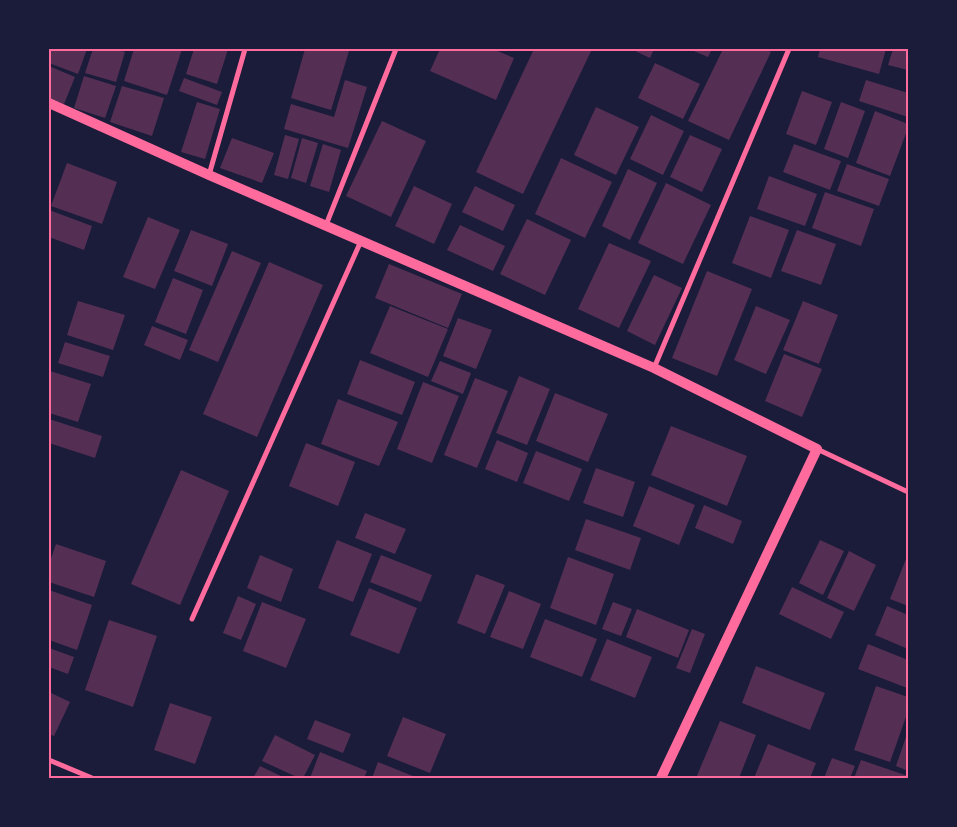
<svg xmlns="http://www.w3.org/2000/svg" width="957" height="827" viewBox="0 0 957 827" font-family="'Varela Round',sans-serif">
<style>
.building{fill:#542f53}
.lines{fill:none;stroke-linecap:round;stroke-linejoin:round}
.minor{stroke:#ff6b9d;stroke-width:5}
.secondary{stroke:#ff6b9d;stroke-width:10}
.neatline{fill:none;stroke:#ff6b9d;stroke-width:2}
</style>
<rect width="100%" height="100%" fill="#1b1b3a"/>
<g class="building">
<polygon points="49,49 87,49 78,74 49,63"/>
<polygon points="93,49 114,49 125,52 116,82 85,73"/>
<polygon points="134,49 182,49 167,95 124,81"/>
<polygon points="194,49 228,49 217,84 186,74"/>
<polygon points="305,49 341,49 349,51 331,110 291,98"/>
<polygon points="440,49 493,49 514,58 496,100 430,71"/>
<polygon points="534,49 592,49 523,194 476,172"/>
<polygon points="631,49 654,49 650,58"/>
<polygon points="689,49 712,49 708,57"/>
<polygon points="723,49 765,49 771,52 729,140 688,121"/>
<polygon points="820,49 886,49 879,74 818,57"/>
<polygon points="893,49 908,49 908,70 888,65"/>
<polygon points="655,63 700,84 683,119 638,98"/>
<polygon points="49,66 75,77 64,104 49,98"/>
<polygon points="84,76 116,86 105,118 74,108"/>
<polygon points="184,78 222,92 217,105 179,91"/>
<polygon points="345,80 367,87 348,148 284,129 291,104 334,117"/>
<polygon points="866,80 908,93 908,117 859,101"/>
<polygon points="122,86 164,98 152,136 110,122"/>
<polygon points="802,91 832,102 816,145 786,134"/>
<polygon points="197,102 220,109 205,159 181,152"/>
<polygon points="841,102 865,111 848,158 824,149"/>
<polygon points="596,107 639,127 616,175 574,155"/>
<polygon points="875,111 908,124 908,128 890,176 856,163"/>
<polygon points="651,115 684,131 663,175 630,159"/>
<polygon points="382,121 426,141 391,217 346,196"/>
<polygon points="285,135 299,139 288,179 274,175"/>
<polygon points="690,135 722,149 702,192 670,177"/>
<polygon points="232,138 274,153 262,183 220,168"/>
<polygon points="302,138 318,143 306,183 291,178"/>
<polygon points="323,144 341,150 329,192 310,186"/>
<polygon points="794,144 841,161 830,190 783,172"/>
<polygon points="561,158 612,182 585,238 535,214"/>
<polygon points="67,163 117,182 102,224 51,206"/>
<polygon points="847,164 889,179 879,206 837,191"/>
<polygon points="628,169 657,183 630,240 602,226"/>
<polygon points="769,176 817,194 805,226 757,209"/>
<polygon points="666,183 711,205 683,264 638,243"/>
<polygon points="414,186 452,204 434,244 395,226"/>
<polygon points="475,186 515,205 503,231 462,212"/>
<polygon points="825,192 874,209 861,246 812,228"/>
<polygon points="49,210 92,226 84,250 49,237"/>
<polygon points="750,216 789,230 771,278 732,263"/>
<polygon points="148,217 180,230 155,289 123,277"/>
<polygon points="527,219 571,240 545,295 500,274"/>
<polygon points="460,225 505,246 493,271 447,250"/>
<polygon points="191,230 228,244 212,286 174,271"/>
<polygon points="797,230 836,244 821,285 781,271"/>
<polygon points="609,243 651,261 619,328 578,309"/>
<polygon points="232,251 261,263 218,362 189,350"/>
<polygon points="269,262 323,285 257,437 203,414"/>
<polygon points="389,264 462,294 448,328 375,298"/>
<polygon points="707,271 752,289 717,376 672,358"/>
<polygon points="654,275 682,288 655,345 627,331"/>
<polygon points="173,278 203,290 186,334 155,322"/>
<polygon points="78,301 125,315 113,350 67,335"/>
<polygon points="803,301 838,315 819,364 783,350"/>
<polygon points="390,306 448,329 428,377 370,353"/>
<polygon points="756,306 790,320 766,374 734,360"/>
<polygon points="458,318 492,330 476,369 443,356"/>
<polygon points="152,326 188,340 180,360 144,345"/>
<polygon points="65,342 110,356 103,377 58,363"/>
<polygon points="784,354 822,369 802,417 765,401"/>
<polygon points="360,360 415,382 402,415 347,394"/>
<polygon points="440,361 471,373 463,394 431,381"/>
<polygon points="50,371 91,384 78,422 49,413 49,376"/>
<polygon points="519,376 550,389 527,445 496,433"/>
<polygon points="475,378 508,391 477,468 444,455"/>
<polygon points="423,382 459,396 432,463 397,449"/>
<polygon points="555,393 608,414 588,462 536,441"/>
<polygon points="338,399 398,422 379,466 321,444"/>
<polygon points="49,419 102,436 95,458 49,443"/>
<polygon points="671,426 747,456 727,506 651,475"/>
<polygon points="497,440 528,453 517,482 485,469"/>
<polygon points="306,443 355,462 338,506 289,486"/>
<polygon points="536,451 582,469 569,501 523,483"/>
<polygon points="596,468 635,482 623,517 583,503"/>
<polygon points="181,470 229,491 180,605 131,584"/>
<polygon points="649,486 695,505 679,545 633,526"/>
<polygon points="704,505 742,521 733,544 695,528"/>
<polygon points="365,513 406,529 395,554 355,538"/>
<polygon points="586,519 641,538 630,570 575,550"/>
<polygon points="337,540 372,554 353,602 318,588"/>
<polygon points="820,540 844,551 823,595 799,583"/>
<polygon points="56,544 106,561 94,597 49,582 49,564"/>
<polygon points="849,551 876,565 854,611 827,598"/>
<polygon points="908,554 908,606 890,599"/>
<polygon points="260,555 293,569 281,602 247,588"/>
<polygon points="381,555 432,575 421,602 370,582"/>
<polygon points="568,557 614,574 596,625 550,608"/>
<polygon points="476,574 505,585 485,634 457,623"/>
<polygon points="792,587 844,612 831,639 779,614"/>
<polygon points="369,588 417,608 399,654 350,635"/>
<polygon points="49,590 92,605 77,650 49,640"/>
<polygon points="509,591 541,604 523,649 490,637"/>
<polygon points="238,596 256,604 241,640 223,633"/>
<polygon points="262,602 306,619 286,668 243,651"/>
<polygon points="613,602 632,609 621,636 602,629"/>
<polygon points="887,606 908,615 908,649 875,635"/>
<polygon points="637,609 689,630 678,658 626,637"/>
<polygon points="545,619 597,639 582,677 530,657"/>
<polygon points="109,620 157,636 133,707 85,690"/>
<polygon points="692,629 705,634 690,673 676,668"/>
<polygon points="607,639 652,657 635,698 590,680"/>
<polygon points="868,644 908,660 908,685 907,688 858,669"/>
<polygon points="49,648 74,657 68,674 49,667"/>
<polygon points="756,666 825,693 810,730 742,703"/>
<polygon points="876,686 908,697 908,711 890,762 854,750"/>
<polygon points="49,692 70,702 54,736 49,734"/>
<polygon points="170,703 212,717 195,764 154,750"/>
<polygon points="403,717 446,734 430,773 387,756"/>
<polygon points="315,720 351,734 343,753 307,739"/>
<polygon points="720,721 756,735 739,778 696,778"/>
<polygon points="908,731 908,771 896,766"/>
<polygon points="275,735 315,755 303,778 299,778 262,761"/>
<polygon points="768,744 816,763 810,778 754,778"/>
<polygon points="320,752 367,771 364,778 310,778"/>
<polygon points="832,758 855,766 850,778 824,778"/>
<polygon points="861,760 908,776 908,778 854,778"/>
<polygon points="378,762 418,778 372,778"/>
<polygon points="260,766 285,778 253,778"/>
</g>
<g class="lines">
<g class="minor">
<polyline points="209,175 245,49"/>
<polyline points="326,225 396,49"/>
<polyline points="654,368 789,49"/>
<polyline points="817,449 908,492"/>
<polyline points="192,619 361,241"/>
<polyline points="49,760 92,778"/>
</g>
<polyline class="secondary" points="49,103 209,175 654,368 817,449 661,778"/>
</g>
<rect width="957" height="827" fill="none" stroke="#1b1b3a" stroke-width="100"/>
<rect x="50" y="50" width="857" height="727" class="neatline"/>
</svg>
